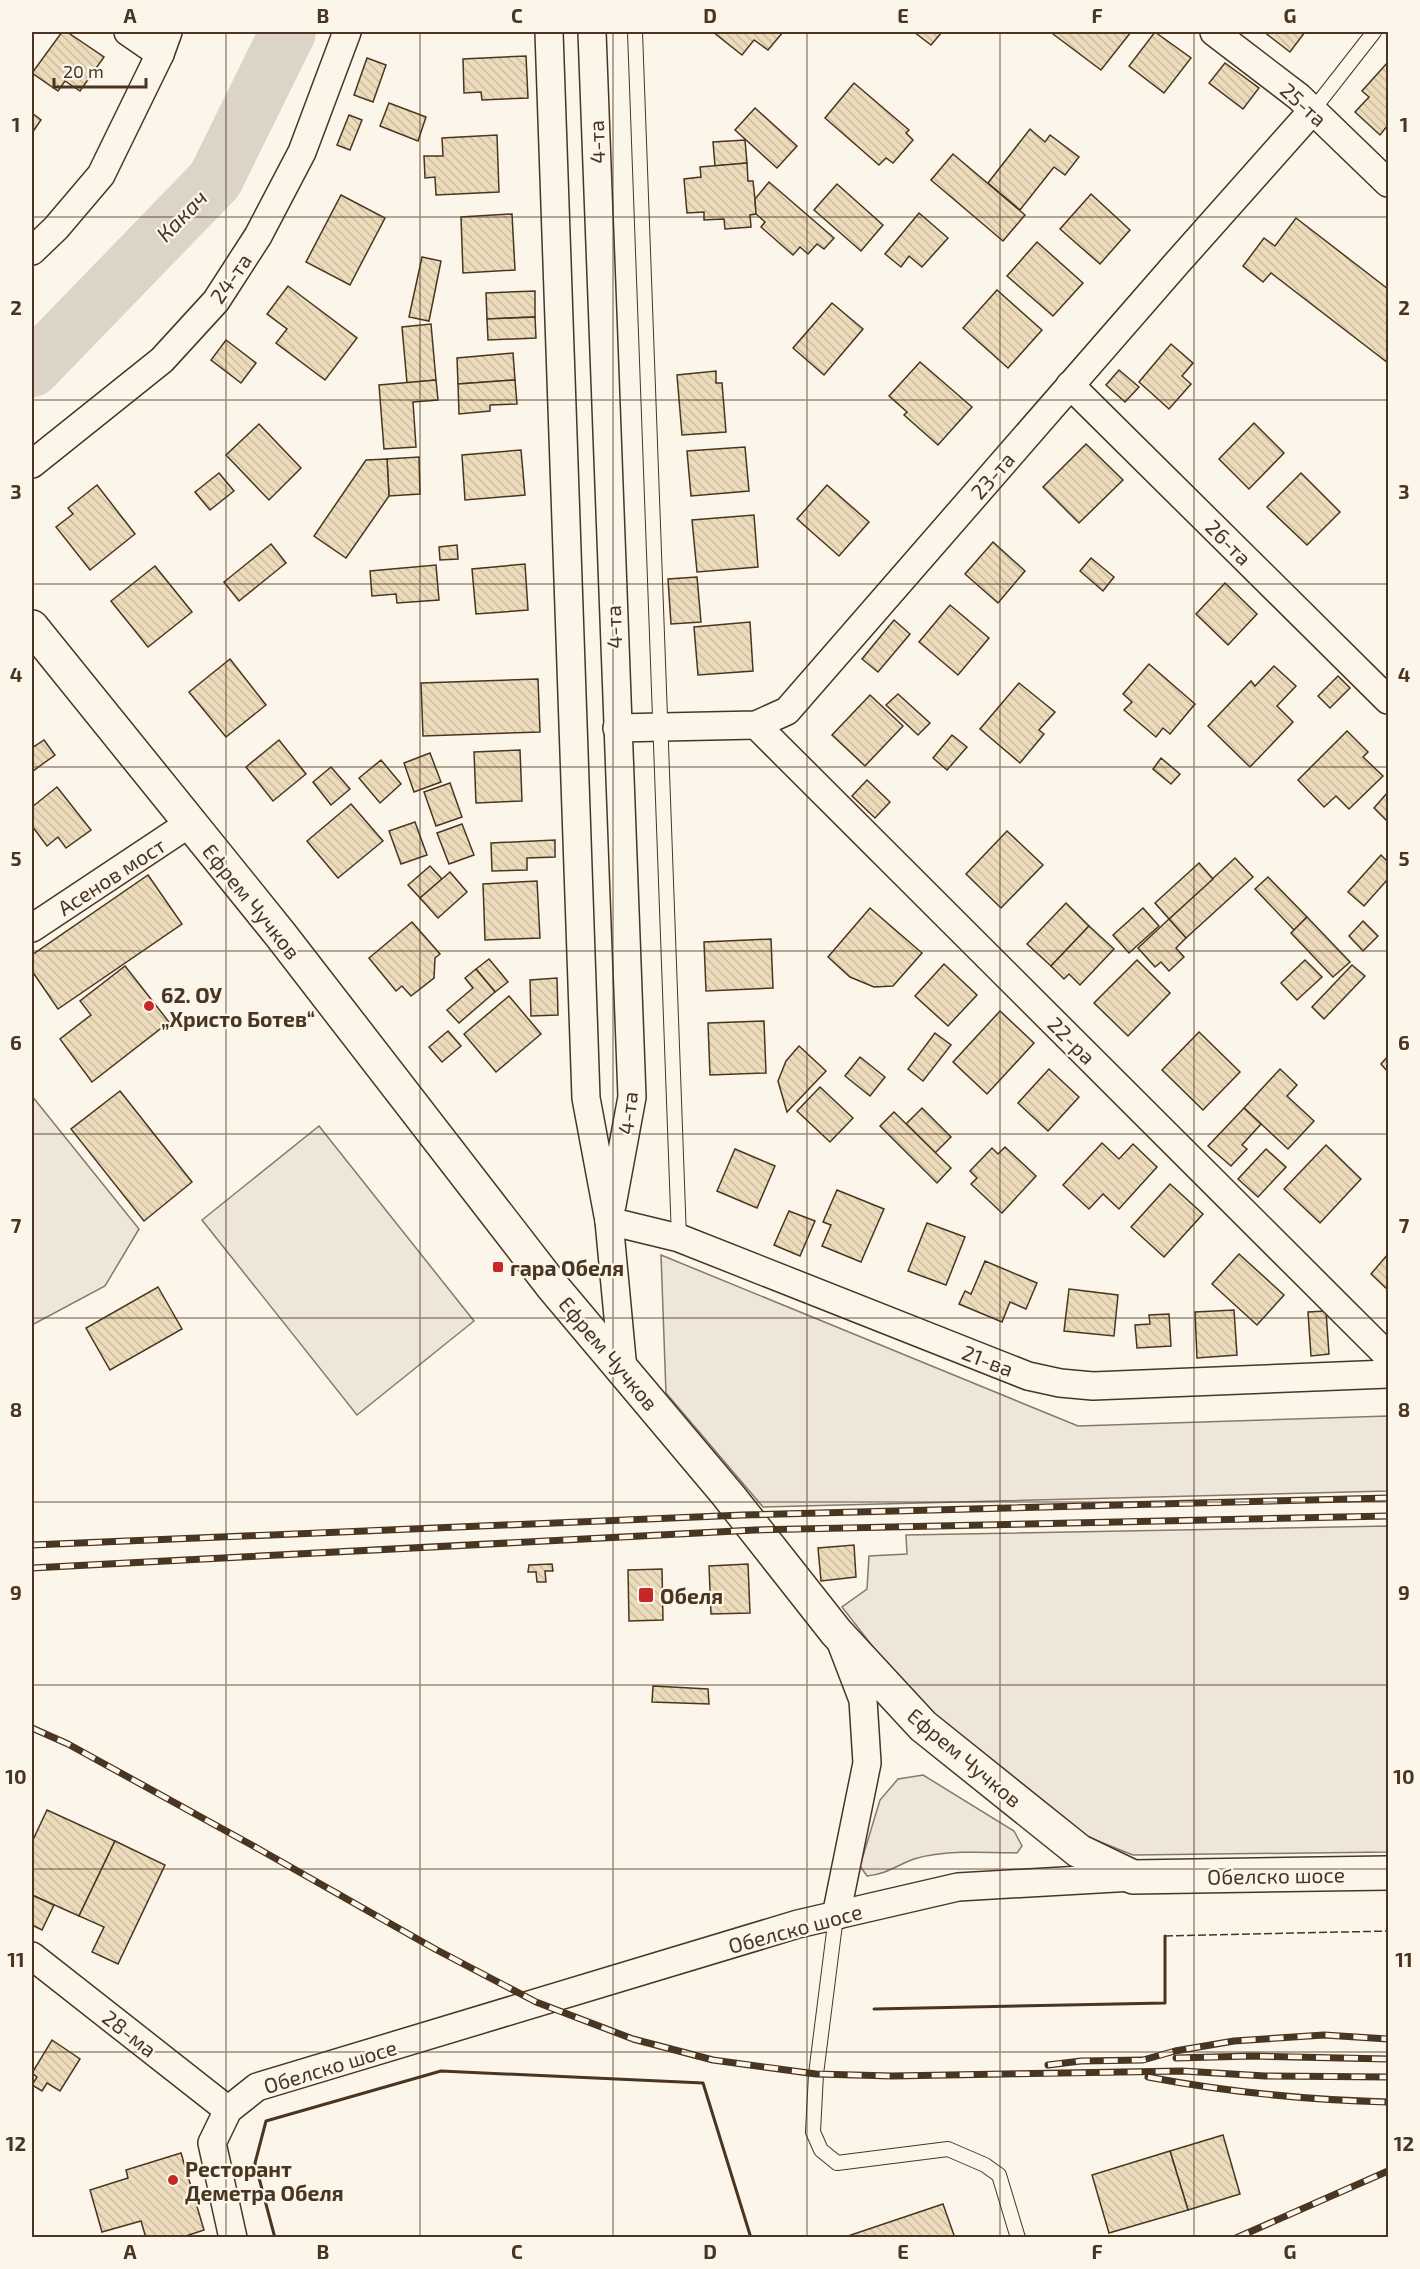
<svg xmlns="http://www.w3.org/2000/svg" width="1420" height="2269" viewBox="0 0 1420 2269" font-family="'Exo 2',sans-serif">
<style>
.green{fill:#ede6d9;stroke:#887966;stroke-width:1.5}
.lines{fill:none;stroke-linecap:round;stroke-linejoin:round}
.river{stroke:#dcd4c6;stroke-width:56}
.building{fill:url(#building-back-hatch);stroke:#4a3520;stroke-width:1.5}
.lane-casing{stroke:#4a3520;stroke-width:16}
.street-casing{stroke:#4a3520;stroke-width:30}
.secondary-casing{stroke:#4a3520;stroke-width:36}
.lane{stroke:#fbf6e9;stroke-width:14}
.street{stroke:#fbf6e9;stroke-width:27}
.secondary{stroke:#fbf6e9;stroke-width:33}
.rail-casing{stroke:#4a3520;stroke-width:7}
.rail{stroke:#fbf6e9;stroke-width:4.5;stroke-dasharray:14;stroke-linecap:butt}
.fence{stroke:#4a3520;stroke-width:1.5;stroke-dasharray:8 3;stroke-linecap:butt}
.wall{stroke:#4a3520;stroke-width:3}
.grid{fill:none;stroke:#4a3520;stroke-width:1.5;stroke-opacity:0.55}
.poi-dot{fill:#c62828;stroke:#fbf6e9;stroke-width:2}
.labels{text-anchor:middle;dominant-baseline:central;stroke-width:4.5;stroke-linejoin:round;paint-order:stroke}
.street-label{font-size:21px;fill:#4a3520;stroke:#fbf6e9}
.poi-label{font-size:21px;font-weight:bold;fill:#4a3520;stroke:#fbf6e9;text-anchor:start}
.water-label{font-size:22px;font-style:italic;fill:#4a3520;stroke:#fbf6e9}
.neatline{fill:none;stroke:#4a3520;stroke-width:2}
.grid-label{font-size:20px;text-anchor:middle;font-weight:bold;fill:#4a3520}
</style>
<defs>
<pattern id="building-back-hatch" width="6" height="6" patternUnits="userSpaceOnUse" patternTransform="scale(1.5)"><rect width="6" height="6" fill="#ecdcbc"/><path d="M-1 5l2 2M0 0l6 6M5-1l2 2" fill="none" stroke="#ccbda1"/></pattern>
</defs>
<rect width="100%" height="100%" fill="#fbf6e9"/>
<g class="green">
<polygon points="32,1096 139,1229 105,1286 32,1325"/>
<polygon points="319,1126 474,1321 357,1415 202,1220"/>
<polygon points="661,1255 1078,1426 1388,1416 1388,1491 763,1507 666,1393"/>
<polygon points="1388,1526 1388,1852 1133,1855 1075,1832 908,1692 842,1607 867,1589 869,1556 907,1554 906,1535"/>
<path d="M 923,1775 L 1014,1831 L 1022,1846 L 1017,1853 C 986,1852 943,1850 914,1859 C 897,1865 887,1874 867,1876 L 860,1866 L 880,1800 L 898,1779 Z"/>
</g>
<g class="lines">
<polyline class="river" points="32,369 215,180 288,32"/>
</g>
<g class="building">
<polygon points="62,32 67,32 104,57 80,91 65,81 58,91 32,73"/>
<polygon points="713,32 783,32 768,50 754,40 742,55"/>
<polygon points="914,32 942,32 931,45"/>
<polygon points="1055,32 1131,32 1101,70 1053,34"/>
<polygon points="1155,32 1191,58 1164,93 1129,66"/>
<polygon points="1264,32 1305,32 1290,52"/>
<polygon points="526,56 528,98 482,100 481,92 464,93 463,59"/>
<polygon points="367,58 386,65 373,102 354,95"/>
<polygon points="1388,62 1388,125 1380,135 1355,112 1369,97 1362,91"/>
<polygon points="1225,63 1259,88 1243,109 1209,83"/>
<polygon points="854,83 909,130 906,133 913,140 893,163 886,158 879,165 825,118"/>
<polygon points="389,103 426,117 418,141 380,126"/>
<polygon points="755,108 797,146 777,168 735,130"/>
<polygon points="32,113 41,120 32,133"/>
<polygon points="349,115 362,120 350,150 337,145"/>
<polygon points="1030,129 1045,142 1050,135 1079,157 1065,175 1054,167 1020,210 988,183"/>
<polygon points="497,135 499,192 436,195 435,177 425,178 424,156 443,156 442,138"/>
<polygon points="745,140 747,163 715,166 713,142"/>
<polygon points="953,154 1025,215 1003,241 931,180"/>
<polygon points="747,163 748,181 753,181 755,199 756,214 750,215 751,227 725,229 724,219 704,220 704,212 687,213 684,179 701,177 700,167"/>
<polygon points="769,182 834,238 824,249 817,244 808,254 800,247 793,255 761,227 765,222 756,214 755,199"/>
<polygon points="837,184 883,225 861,251 814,210"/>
<polygon points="1091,194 1130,230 1100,264 1060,229"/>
<polygon points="341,195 385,218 350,285 306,262"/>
<polygon points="919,213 948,238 922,267 909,256 901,267 885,254"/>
<polygon points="512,214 515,270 463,273 461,217"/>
<polygon points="1296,218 1388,289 1388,363 1271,273 1263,282 1243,266 1264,238 1275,246"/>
<polygon points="1037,242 1083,283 1053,316 1007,276"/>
<polygon points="422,257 441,261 429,321 409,317"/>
<polygon points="288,286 357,338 325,380 276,343 287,329 267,314"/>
<polygon points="997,290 1042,330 1008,368 963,328"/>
<polygon points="535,291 535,317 487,319 486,293"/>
<polygon points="832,303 863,329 824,375 793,348"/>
<polygon points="535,317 536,338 488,340 487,319"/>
<polygon points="431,324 436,380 407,383 402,327"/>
<polygon points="226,340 256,363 241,383 211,360"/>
<polygon points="1171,344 1193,363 1182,376 1191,384 1169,409 1139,382"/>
<polygon points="513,353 515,380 458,384 457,358"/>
<polygon points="920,362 972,407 938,445 904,415 907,412 889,396"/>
<polygon points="1119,370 1139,387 1125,402 1106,385"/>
<polygon points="716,371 716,383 722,383 726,432 682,435 677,375"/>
<polygon points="436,380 438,400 413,402 416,447 384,449 379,385"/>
<polygon points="515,380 517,404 490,405 490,411 459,414 458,384"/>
<polygon points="1254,423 1284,453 1249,489 1219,459"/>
<polygon points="259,424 301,468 269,500 226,455"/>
<polygon points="1086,444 1123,480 1079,523 1043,487"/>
<polygon points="745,447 749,491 691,496 687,451"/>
<polygon points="521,450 525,495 465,500 462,455"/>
<polygon points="419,457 420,494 389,496 387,459"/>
<polygon points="387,459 389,496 346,558 314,536 366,460"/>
<polygon points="219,473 234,491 210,510 195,492"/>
<polygon points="1301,473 1340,512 1307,545 1267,507"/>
<polygon points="97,485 135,534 90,570 56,527 73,514 68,508"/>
<polygon points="827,485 869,522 839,556 797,519"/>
<polygon points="754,515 758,567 697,572 692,520"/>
<polygon points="993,542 1025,571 998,603 965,574"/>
<polygon points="271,544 286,563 239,601 224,582"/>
<polygon points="457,545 458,559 440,560 439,547"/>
<polygon points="1091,558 1114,577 1103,591 1080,571"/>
<polygon points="525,564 528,610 476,614 472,569"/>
<polygon points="436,565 439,600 397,603 396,594 372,596 370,571"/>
<polygon points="155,566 192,612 148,647 111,601"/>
<polygon points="697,577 701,622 671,624 668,579"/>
<polygon points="1225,583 1257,614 1228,645 1196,614"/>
<polygon points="950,605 989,638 958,675 919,642"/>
<polygon points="894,620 910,634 878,672 862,659"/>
<polygon points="750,622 753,671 698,675 694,627"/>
<polygon points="230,659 266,705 226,737 189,692"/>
<polygon points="1149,664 1195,704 1170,734 1163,728 1156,737 1124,710 1132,702 1123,694"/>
<polygon points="1274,666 1296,686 1277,706 1293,722 1250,767 1208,726 1251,681 1255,686"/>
<polygon points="1338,676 1350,688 1330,708 1318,696"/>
<polygon points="538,679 540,732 423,736 421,683"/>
<polygon points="1019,683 1055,712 1039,730 1044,734 1020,763 980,729"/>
<polygon points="898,694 930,723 918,735 886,705"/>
<polygon points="870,695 903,726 865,766 832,735"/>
<polygon points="1347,731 1368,752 1363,757 1383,776 1349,809 1336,796 1324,807 1298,780"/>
<polygon points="952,735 967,747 947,770 933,758"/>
<polygon points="44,740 55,755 33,771 32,748"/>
<polygon points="279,740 306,774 273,801 246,767"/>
<polygon points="520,750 522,801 476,803 474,752"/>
<polygon points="430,753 441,782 414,792 404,763"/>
<polygon points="1161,758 1180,774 1171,784 1153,769"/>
<polygon points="381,760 401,784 380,803 359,778"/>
<polygon points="331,767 350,789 331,805 313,782"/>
<polygon points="867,780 890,802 875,818 852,796"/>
<polygon points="450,783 462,817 436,826 424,792"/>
<polygon points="57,787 91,830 66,848 58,837 47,846 32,826 32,807"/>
<polygon points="1388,792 1388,822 1374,808"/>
<polygon points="351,804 383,841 338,878 307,841"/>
<polygon points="415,822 427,855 401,864 389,831"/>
<polygon points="462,824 474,855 449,864 437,833"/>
<polygon points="1007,831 1043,865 1001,908 966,874"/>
<polygon points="555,840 555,857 527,858 527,870 492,871 491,843"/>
<polygon points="1381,855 1388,862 1388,879 1364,906 1348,892"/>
<polygon points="1235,858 1253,877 1186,938 1169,919"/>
<polygon points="1199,863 1213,879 1169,919 1155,903"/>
<polygon points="430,866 442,879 420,898 408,885"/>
<polygon points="450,872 467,892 438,918 420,898"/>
<polygon points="148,875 182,924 58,1009 32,971 32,955"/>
<polygon points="1268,877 1307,917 1294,930 1255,889"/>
<polygon points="537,881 540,938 485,940 483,884"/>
<polygon points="1066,903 1089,926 1051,966 1027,944"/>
<polygon points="870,908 922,953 893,986 874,987 850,977 828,957"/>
<polygon points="1143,908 1159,926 1129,953 1113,935"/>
<polygon points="1307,917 1350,962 1333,977 1291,933"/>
<polygon points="1169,919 1186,938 1176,948 1184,957 1169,971 1161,962 1155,967 1138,948"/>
<polygon points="1363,921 1378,936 1363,951 1349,936"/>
<polygon points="412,922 440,954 435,958 434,978 411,996 402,986 396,991 369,958"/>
<polygon points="1089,926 1114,949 1080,985 1069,974 1064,979 1051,966"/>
<polygon points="771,939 773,988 706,991 704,942"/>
<polygon points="489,959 508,982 495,992 476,969"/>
<polygon points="1137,960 1170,993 1128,1036 1094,1003"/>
<polygon points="1305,960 1322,977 1297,1000 1281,983"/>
<polygon points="944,964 977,995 948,1026 915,996"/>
<polygon points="1352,965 1365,976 1324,1019 1312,1007"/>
<polygon points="125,966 169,1022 92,1082 60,1039 91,1015 80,1001"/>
<polygon points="476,969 495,992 459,1023 447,1010 473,988 465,978"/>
<polygon points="557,978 558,1015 531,1016 530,980"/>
<polygon points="509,996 541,1034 496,1072 464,1034"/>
<polygon points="1000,1011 1034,1043 987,1094 953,1062"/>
<polygon points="764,1021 766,1073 710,1075 708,1023"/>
<polygon points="448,1031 461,1046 442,1062 429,1047"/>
<polygon points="1199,1032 1240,1072 1203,1110 1162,1070"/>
<polygon points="935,1033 951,1045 923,1081 908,1069"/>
<polygon points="799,1046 826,1071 787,1112 778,1081 786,1061"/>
<polygon points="1388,1056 1388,1072 1381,1064"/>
<polygon points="860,1057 885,1077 870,1096 845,1076"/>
<polygon points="1049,1069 1079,1097 1048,1131 1018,1103"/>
<polygon points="1280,1069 1297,1085 1287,1096 1314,1121 1288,1149 1244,1108"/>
<polygon points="820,1087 853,1118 830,1142 797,1111"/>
<polygon points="120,1091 192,1182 144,1221 71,1129"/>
<polygon points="922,1108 951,1137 935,1153 906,1124"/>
<polygon points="1244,1108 1261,1124 1242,1145 1247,1149 1231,1166 1208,1146"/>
<polygon points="894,1112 951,1168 937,1183 880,1126"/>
<polygon points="1102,1143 1119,1159 1133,1144 1157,1167 1119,1209 1103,1194 1089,1209 1063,1185"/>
<polygon points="1326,1145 1361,1179 1320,1223 1284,1189"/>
<polygon points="1005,1147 1036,1176 1002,1213 971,1184 977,1178 970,1171 992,1148 998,1154"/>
<polygon points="735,1149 775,1166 757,1208 717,1191"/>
<polygon points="1266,1149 1286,1167 1258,1197 1238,1179"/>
<polygon points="1170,1184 1203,1214 1164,1257 1131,1227"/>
<polygon points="837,1190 884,1209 861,1262 822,1246 831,1225 823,1222"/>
<polygon points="789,1211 815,1221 800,1256 774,1245"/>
<polygon points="927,1223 965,1237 946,1285 908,1271"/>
<polygon points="1239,1254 1284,1295 1257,1325 1212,1284"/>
<polygon points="1388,1254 1388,1290 1371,1274"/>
<polygon points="985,1261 1037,1283 1026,1309 1010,1302 1002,1322 959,1304 965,1291 971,1294"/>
<polygon points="158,1287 182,1329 110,1370 86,1328"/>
<polygon points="1069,1289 1118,1295 1114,1336 1064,1331"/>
<polygon points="1234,1310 1237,1355 1197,1358 1195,1312"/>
<polygon points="1326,1311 1329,1354 1311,1356 1308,1312"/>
<polygon points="1169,1314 1171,1346 1137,1348 1135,1325 1150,1324 1149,1315"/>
<polygon points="854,1545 856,1577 821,1581 818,1548"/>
<polygon points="552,1564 553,1571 545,1571 546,1582 537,1582 536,1572 528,1572 529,1565"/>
<polygon points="748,1564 750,1613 711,1614 709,1566"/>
<polygon points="662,1569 663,1620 629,1621 628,1570"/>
<polygon points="653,1686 708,1689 709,1704 652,1702"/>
<polygon points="47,1810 115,1841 79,1916 32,1895 32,1842"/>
<polygon points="115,1841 165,1865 118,1964 92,1952 104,1927 79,1916"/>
<polygon points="32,1895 54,1905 42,1930 32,1925"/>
<polygon points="52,2040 80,2059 60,2091 47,2083 42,2091 32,2085 37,2077 32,2073"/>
<polygon points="1223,2135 1240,2194 1188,2210 1170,2151"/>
<polygon points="1170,2151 1188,2210 1109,2233 1092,2175"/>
<polygon points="181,2153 204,2230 180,2238 146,2238 141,2221 102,2232 90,2190 128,2178 126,2170"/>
<polygon points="943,2204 955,2238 842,2238"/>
</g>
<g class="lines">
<g class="lane-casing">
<g id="lane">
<polyline points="635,32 679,1238"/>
<polyline points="1313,110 1374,32"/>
<polyline points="836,1916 816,2074 813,2132 821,2150 837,2163 948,2149 985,2165 999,2175 1018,2238"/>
</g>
</g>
<g class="street-casing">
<g id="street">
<polyline points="128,32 160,54"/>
<polyline points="549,32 586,1098 609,1221 623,1370"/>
<polyline points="592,32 632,1097 612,1205"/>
<polyline points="1214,32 1299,97 1388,183"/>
<polyline points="32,251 56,228 101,175 160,54 168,32"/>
<polyline points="1070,385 1388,700"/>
<polyline points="32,464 162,360 216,301 258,236 302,152 347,32"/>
<polyline points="756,725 1388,1356"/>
<polyline points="617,728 756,725 787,711 1177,263 1313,110"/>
<polyline points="32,928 190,823"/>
<polyline points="609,1221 679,1238 1028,1376 1060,1383 1093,1386 1388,1374"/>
<polyline points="836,1916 867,1763 863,1700 840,1640"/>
<polyline points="32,1956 228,2110"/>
<polyline points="233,2238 212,2143 228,2110 257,2087 798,1924 958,1887 1133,1877"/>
</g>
</g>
<g class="secondary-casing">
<polyline id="secondary" points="32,627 280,934 553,1287 728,1495 836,1632 923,1726 1079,1851 1133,1877 1388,1873"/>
</g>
<use href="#lane" class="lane"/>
<use href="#street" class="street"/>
<use href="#secondary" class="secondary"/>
<g class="rail-casing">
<g id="rail">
<polyline points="32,1545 743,1515 1388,1498"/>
<polyline points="32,1568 755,1530 1388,1516"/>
<polyline points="32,1728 68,1744 257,1848 435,1949 536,2002 633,2039 713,2060 816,2074 892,2076 1182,2071 1265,2076 1388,2077"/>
<polyline points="1176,2058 1252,2056 1388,2059"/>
<polyline points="1048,2065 1081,2061 1143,2060 1175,2051 1234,2041 1324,2035 1388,2039"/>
<path d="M 1148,2077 C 1227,2092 1308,2100 1388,2102"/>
<polyline points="1236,2238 1388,2171"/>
</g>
</g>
<use href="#rail" class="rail"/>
<polyline class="fence" points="1165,1936 1388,1931"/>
<g class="wall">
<polyline points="874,2009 1165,2003 1165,1936"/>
<polyline points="275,2238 255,2163 266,2121 441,2071 703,2083 751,2238"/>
</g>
</g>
<path class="grid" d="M 226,32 L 226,2238M 420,32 L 420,2238M 613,32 L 613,2238M 807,32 L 807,2238M 1000,32 L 1000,2238M 1194,32 L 1194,2238M 32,217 L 1388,217M 32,400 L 1388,400M 32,584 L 1388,584M 32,767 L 1388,767M 32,951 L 1388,951M 32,1134 L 1388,1134M 32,1318 L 1388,1318M 32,1502 L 1388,1502M 32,1685 L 1388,1685M 32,1869 L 1388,1869M 32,2052 L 1388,2052"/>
<g class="poi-dot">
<circle cx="149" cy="1006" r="6"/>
<rect x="492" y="1261" width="12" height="12" rx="3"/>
<rect x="638" y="1587" width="16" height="16" rx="3"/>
<circle cx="173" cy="2180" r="6"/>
</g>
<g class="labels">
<g class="street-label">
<text transform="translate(1304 104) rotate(42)">25-та</text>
<text transform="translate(596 142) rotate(-92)">4-та</text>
<text transform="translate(230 278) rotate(-55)">24-та</text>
<text transform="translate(992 475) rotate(-49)">23-та</text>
<text transform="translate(1229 542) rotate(45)">26-та</text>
<text transform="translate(613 627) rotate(-92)">4-та</text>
<text transform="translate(111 876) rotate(-33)">Асенов мост</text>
<text transform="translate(252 901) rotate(51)">Ефрем Чучков</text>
<text transform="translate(1072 1040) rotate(45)">22-ра</text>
<text transform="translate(627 1113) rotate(-83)">4-та</text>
<text transform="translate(609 1353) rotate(50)">Ефрем Чучков</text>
<text transform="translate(988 1360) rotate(21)">21-ва</text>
<text transform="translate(965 1757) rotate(40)">Ефрем Чучков</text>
<text transform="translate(1276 1875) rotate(-1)">Обелско шосе</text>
<text transform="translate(795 1928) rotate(-15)">Обелско шосе</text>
<text transform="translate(130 2033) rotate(38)">28-ма</text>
<text transform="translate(330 2066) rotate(-17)">Обелско шосе</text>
</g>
<g class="poi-label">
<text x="161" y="994">62. ОУ<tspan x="161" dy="24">„Христо Ботев“</tspan></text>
<text x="510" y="1267">гара Обеля</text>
<text x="660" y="1595">Обеля</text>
<text x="185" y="2168">Ресторант<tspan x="185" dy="24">Деметра Обеля</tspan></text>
</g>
<g class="water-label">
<text transform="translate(181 215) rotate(-46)">Какач</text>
</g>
</g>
<rect width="1420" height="2269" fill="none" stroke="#fbf6e9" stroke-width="66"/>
<path d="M54 78v9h92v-9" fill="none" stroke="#4a3520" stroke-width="3"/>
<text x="63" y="78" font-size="18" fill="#4a3520" stroke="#fbf6e9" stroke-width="4.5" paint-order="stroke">20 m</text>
<rect x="33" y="33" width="1354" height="2203" class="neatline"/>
<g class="grid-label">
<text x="130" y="23">A</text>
<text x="323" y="23">B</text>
<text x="517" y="23">C</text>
<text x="710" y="23">D</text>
<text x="903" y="23">E</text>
<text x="1097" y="23">F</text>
<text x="1290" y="23">G</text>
<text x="16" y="132">1</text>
<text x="1404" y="132">1</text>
<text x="16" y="315">2</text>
<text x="1404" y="315">2</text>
<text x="16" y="499">3</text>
<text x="1404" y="499">3</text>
<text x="16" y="682">4</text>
<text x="1404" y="682">4</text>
<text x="16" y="866">5</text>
<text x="1404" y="866">5</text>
<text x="16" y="1050">6</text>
<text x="1404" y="1050">6</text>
<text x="16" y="1233">7</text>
<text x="1404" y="1233">7</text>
<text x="16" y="1417">8</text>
<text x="1404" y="1417">8</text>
<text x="16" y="1600">9</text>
<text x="1404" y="1600">9</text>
<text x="16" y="1784">10</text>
<text x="1404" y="1784">10</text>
<text x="16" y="1967">11</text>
<text x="1404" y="1967">11</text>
<text x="16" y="2151">12</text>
<text x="1404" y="2151">12</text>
<text x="130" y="2259">A</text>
<text x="323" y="2259">B</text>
<text x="517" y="2259">C</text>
<text x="710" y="2259">D</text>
<text x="903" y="2259">E</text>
<text x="1097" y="2259">F</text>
<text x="1290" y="2259">G</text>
</g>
</svg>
